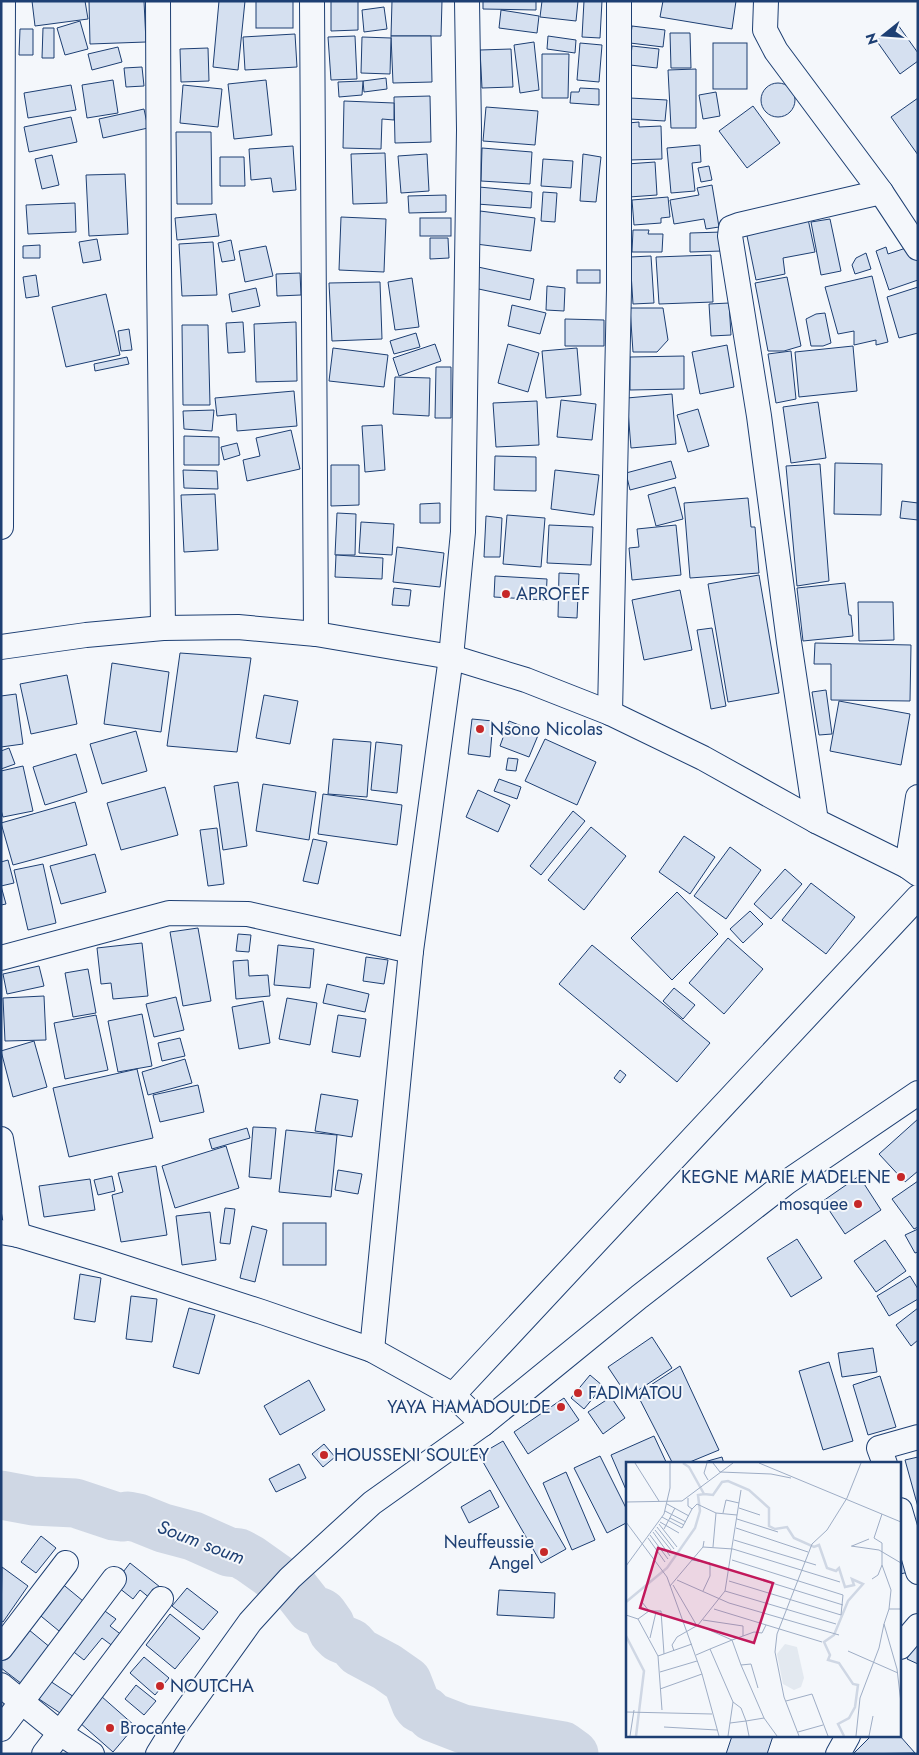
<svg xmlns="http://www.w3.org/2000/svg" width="919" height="1755" viewBox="0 0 919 1755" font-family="Jost,sans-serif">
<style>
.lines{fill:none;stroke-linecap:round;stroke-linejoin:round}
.river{stroke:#cfd7e4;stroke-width:49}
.building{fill:#d5e0f0;stroke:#1d3f73}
.minor-casing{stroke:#1d3f73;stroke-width:26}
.minor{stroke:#f4f7fb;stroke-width:24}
.poi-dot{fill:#c62828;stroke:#f4f7fb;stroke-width:2}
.labels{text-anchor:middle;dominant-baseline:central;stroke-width:4;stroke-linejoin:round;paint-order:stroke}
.poi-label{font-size:18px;fill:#1d3f73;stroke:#f4f7fb;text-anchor:start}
.water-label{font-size:19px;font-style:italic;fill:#1d3f73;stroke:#f4f7fb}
.inset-river{fill:none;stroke:#cfd7e4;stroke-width:2.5}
.inset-road{fill:none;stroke:#9eadc5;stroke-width:1}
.view{fill:#c2185b;fill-opacity:0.15;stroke:#c2185b;stroke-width:2.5}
.inset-edge{fill:none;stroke:#1d3f73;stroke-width:2.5}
</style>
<rect width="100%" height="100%" fill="#f4f7fb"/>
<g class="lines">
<polyline class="river" points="1,1495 33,1501 75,1503 114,1516 122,1517 128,1516 138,1518 163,1528 193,1536 229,1552 239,1553 250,1559 281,1581 293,1586 311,1609 320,1612 323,1614 330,1624 333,1632 339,1638 351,1643 359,1652 387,1667 407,1681 416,1704 419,1708 426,1711 432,1717 463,1729 563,1746 574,1754"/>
</g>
<g class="building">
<polygon points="32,1 85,1 88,19 35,26"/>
<polygon points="89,1 144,1 146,42 90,44"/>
<polygon points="219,1 245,1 238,70 213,67"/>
<rect x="256" y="1" width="37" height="27"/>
<polygon points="331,1 358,1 358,30 331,31"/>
<polygon points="392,1 442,1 441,36 391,36"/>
<polygon points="483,1 536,1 536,10 483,9"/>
<polygon points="542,1 578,1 576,21 540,17"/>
<polygon points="584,1 602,1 600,38 582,37"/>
<polygon points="663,1 736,1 732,29 660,17"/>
<polygon points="384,7 387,29 364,32 362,10"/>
<polygon points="501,10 539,16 537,33 499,28"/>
<polygon points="80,21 88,49 65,55 57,28"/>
<polygon points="898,25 918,53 918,61 900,74 876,40"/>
<polygon points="632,26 665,30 663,47 630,43"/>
<polygon points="43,28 54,28 54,58 42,58"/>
<polygon points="20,29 33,29 33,55 19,55"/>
<polygon points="670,33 690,33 691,68 671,68"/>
<polygon points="295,34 297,67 245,70 243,37"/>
<polygon points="355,36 357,79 331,80 328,37"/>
<polygon points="391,36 431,36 432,82 393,83"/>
<polygon points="548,36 576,40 575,53 547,49"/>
<polygon points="362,37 391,38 390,74 361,73"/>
<polygon points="534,42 539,90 520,93 514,45"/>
<polygon points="580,43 602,45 599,82 577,80"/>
<rect x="713" y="43" width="34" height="46"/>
<polygon points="632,46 659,49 657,68 630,65"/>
<polygon points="118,47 122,62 92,70 88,54"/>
<polygon points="208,48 209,81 181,82 180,49"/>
<polygon points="511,49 513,87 482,88 480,50"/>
<polygon points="542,54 569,54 568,98 542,98"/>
<polygon points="142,67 144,86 126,87 124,68"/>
<polygon points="696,69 696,128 671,128 668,70"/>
<polygon points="386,78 387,89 364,92 363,81"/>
<polygon points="113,80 118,113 87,118 82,85"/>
<polygon points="266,80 272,135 234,139 228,84"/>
<polygon points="363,81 362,95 339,97 338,82"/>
<circle cx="778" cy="100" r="17"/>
<polygon points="71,85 76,110 28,118 24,93"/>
<polygon points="183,85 222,89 218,127 180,123"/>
<polygon points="580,88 599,89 599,105 570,103 571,92 579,92"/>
<polygon points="716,92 720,116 703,119 699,95"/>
<polygon points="430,96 431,142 395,143 394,97"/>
<polygon points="630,98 667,100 665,121 629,119"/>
<polygon points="918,98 918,155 891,117"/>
<polygon points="344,101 394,103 394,120 382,119 381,149 343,148"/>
<polygon points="753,106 780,143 747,168 719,131"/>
<polygon points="486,107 538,111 535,145 483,141"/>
<polygon points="144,109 148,128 103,138 99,119"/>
<polygon points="71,117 77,142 29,152 24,127"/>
<polygon points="639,122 639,127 661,126 662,159 630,160 628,123"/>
<polygon points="176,132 211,132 212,204 177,204"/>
<polygon points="700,145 701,162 692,163 695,191 671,193 667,148"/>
<polygon points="293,146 296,190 273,192 271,178 251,180 249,149"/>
<polygon points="482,148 532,152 530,184 481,181"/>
<polygon points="385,153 387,203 353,204 351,154"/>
<polygon points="427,154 429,191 401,193 398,156"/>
<polygon points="583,154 601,157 596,202 580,201"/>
<polygon points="52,155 59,185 42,189 35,159"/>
<polygon points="220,157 244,157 245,186 220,186"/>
<polygon points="543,159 573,161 571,188 541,186"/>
<polygon points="655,162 657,195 629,197 627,164"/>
<polygon points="709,166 712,180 701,182 698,168"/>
<polygon points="125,174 128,234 89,236 86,175"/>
<polygon points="712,185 719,227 706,229 704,219 674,224 670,200 699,195 697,188"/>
<polygon points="479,187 532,192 531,208 477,204"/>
<polygon points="543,192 557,193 555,222 541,221"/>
<polygon points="446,195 446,212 409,213 408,196"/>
<polygon points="668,197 670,217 661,218 661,223 634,225 632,200"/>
<polygon points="75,203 76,232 28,234 26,205"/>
<polygon points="480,211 535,218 531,251 476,244"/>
<polygon points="216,214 219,236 177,240 175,218"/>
<polygon points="341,217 386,219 384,272 339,270"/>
<rect x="420" y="218" width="31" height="18"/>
<polygon points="808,219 815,252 783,258 785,274 756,280 746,231"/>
<polygon points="830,219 841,271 821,275 811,222"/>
<polygon points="633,230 649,230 648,234 663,234 662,252 632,252"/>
<polygon points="722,232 722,251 690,252 690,233"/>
<polygon points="430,238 448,238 449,258 430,259"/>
<polygon points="97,239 101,260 83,263 79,242"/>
<polygon points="231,240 235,260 222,262 218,243"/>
<polygon points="213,242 217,295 182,296 179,244"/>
<polygon points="40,245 40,258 23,258 23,246"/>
<polygon points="266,246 273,276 245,282 239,251"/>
<polygon points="912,246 918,263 918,280 889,290 876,251 886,247 888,254"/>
<polygon points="866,253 871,269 855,274 852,265 856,258"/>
<polygon points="711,255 713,302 659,304 656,257"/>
<polygon points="651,256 654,303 633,304 630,257"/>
<polygon points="478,267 534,279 530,300 474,288"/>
<rect x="577" y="270" width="23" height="13"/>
<polygon points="300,273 301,295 277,296 276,274"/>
<polygon points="36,275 39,296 26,298 23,277"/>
<polygon points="872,276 888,342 876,345 876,340 854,345 854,331 838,334 825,287"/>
<polygon points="787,277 801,346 784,351 768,351 755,283"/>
<polygon points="412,278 419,327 395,330 388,282"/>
<polygon points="380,282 382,339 332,341 329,283"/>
<polygon points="547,286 565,288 564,311 546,310"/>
<polygon points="918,287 918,333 899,338 887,297"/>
<polygon points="256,288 260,306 232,312 229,294"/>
<polygon points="106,294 120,355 66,367 52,307"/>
<polygon points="729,303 731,335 711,336 709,304"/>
<polygon points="512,305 546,313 540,334 508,326"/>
<polygon points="630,308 663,308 668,340 657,352 633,352"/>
<polygon points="825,313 831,343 823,346 811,346 806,319 816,314"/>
<polygon points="565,319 604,320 604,346 565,346"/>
<polygon points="243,322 245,352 228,353 226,323"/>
<polygon points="296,322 297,381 256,382 254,324"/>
<polygon points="182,325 208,325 210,405 183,405"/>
<polygon points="129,329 132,350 121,351 118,331"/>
<polygon points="416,333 420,347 394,354 390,341"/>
<polygon points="435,344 441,361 399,376 393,358"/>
<polygon points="508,344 539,353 528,392 498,383"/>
<polygon points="727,345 734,387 700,394 692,352"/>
<polygon points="853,346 857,391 799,397 795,352"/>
<polygon points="333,348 388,355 384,387 329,381"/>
<polygon points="577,348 581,395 546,398 542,351"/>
<polygon points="791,351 796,399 776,403 768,354"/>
<polygon points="684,356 684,389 630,390 630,357"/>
<polygon points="127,357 129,364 95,371 94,364"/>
<polygon points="436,367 451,367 451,418 435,418"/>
<polygon points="395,377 430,378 429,416 393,414"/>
<polygon points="294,391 297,426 237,431 236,414 217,416 215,398"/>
<polygon points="672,394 676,444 631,448 627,398"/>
<polygon points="561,400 596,404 592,440 557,437"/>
<polygon points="537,401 539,445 496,447 493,403"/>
<polygon points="818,402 826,458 791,463 783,407"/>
<polygon points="698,409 709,446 688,452 677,415"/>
<polygon points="214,410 212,431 184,429 183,411"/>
<polygon points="382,425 385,470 365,472 362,426"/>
<polygon points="291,430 300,469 247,481 243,460 260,456 256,438"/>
<polygon points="184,436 219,437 219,465 184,465"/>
<polygon points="237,443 240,455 224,460 221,447"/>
<polygon points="495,456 536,457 536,491 494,490"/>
<polygon points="671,461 676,478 630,490 626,473"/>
<polygon points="835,463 882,464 881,515 834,514"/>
<polygon points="820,464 829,581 797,586 786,466"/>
<polygon points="331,465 359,465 359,505 331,506"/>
<polygon points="183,470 217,471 218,489 184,488"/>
<polygon points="555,470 599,475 594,515 551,509"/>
<polygon points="675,487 683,519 656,526 648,495"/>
<polygon points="215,494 218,550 184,552 181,495"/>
<polygon points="748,498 751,527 755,527 759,573 690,578 684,503"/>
<polygon points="902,501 918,503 918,520 900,518"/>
<polygon points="440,503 440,523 420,523 420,504"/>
<polygon points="337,513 356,514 355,555 335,555"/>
<polygon points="507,515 545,518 541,567 503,564"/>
<polygon points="486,516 502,518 500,557 484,557"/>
<polygon points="361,522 394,524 392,555 359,553"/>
<polygon points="549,525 593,527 591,565 547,563"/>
<polygon points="676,525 681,575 632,580 629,548 639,547 637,529"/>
<polygon points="397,547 444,553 440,587 393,582"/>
<polygon points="336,555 383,558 382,579 335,577"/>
<polygon points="559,573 579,574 577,618 558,617"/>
<polygon points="759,575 779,693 728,702 708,584"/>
<polygon points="495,576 547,579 546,600 494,597"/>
<polygon points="845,583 849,615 851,615 853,636 803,641 797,588"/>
<polygon points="394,588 411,590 409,606 392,605"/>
<polygon points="680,590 692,650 644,660 632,600"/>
<polygon points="858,602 893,602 894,640 859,641"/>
<polygon points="712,628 726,706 711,709 697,630"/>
<polygon points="815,643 911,645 910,701 831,700 831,664 814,664"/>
<polygon points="180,653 251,658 237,752 167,746"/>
<polygon points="112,663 169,672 161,732 104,724"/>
<polygon points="67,675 77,724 31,734 20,684"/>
<polygon points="826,690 832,734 819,735 812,692"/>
<polygon points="16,694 23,744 1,747 1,696"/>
<polygon points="264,695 298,701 290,744 256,738"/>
<polygon points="839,701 910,714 901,765 830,751"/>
<polygon points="472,719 493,721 490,757 468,754"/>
<polygon points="509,721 539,733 529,757 500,746"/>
<polygon points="136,731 147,771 102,784 90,744"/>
<polygon points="333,739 371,742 367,797 328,794"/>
<polygon points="545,739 596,762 577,805 525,781"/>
<polygon points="376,742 402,745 397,793 371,790"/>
<polygon points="9,748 15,764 1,769 1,751"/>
<polygon points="76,754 87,792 45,805 33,767"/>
<polygon points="508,758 518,759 516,771 506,770"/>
<polygon points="23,766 33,811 3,817 1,810 1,771"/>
<polygon points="499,779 521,787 517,799 494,791"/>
<polygon points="238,782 247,846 223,850 214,786"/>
<polygon points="263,784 316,792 309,840 256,831"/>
<polygon points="165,787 178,835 121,850 107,803"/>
<polygon points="478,790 510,805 498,832 466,817"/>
<polygon points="323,794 402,805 397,845 318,834"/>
<polygon points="75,802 87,845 13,865 1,823"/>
<polygon points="573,811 585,821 541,875 530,866"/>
<polygon points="591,827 626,856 584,910 548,880"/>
<polygon points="217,828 224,884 208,886 200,830"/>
<polygon points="684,836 715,857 690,894 659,872"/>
<polygon points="313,839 327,842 318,884 303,881"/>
<polygon points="730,847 761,870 726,919 694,896"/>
<polygon points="95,854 106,892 61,904 50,866"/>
<polygon points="8,860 14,883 1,886 6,904 1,905 1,862"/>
<polygon points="43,864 56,923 28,930 14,870"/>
<polygon points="785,869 802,884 771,919 754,904"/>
<polygon points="811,883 855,917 826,954 782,920"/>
<polygon points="677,892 718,934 672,980 631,938"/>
<polygon points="750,911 763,924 743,943 730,929"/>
<polygon points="198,928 211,1001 183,1006 170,932"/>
<polygon points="238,934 251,935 249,952 236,951"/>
<polygon points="728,938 763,969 724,1014 689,983"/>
<polygon points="142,943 148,996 113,999 111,983 101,984 97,948"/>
<polygon points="278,945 314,949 310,988 274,985"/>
<polygon points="592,945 710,1043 677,1082 559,984"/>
<polygon points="366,957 388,960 384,984 363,981"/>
<polygon points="248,960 249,976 268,975 270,996 236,999 233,961"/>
<polygon points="39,966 44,986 7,994 3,974"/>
<polygon points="88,969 96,1013 73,1017 65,973"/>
<polygon points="327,984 369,994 365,1012 323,1003"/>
<polygon points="674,988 695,1005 683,1019 663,1001"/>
<polygon points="44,996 46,1040 5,1041 3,998"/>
<polygon points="176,997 184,1030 154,1037 146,1004"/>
<polygon points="287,998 317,1003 310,1045 279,1039"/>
<polygon points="263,1001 270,1043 239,1049 232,1007"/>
<polygon points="142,1014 152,1066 118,1072 108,1021"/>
<polygon points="96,1015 108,1070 65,1079 54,1023"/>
<polygon points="338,1015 366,1019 360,1057 332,1052"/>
<polygon points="180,1038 185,1056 162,1061 158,1043"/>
<polygon points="34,1041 47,1087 13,1097 1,1051"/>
<polygon points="185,1059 192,1083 148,1095 142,1072"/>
<polygon points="137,1069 153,1138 69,1157 53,1088"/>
<polygon points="620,1070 626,1075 620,1083 614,1078"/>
<polygon points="198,1085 204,1112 160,1122 153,1095"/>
<polygon points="321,1094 358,1100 352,1137 315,1131"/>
<polygon points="918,1119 918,1171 905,1182 879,1154"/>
<polygon points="253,1127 276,1128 271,1179 249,1177"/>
<polygon points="247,1128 250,1138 212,1149 209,1139"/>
<polygon points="286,1130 337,1135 331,1197 279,1192"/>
<polygon points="226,1146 239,1188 175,1208 162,1166"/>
<polygon points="156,1166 167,1235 121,1242 112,1195 123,1192 118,1173"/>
<polygon points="338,1170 362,1174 358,1194 335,1190"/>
<polygon points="112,1176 115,1191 98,1195 94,1180"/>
<polygon points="859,1176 881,1210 845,1234 823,1201"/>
<polygon points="90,1179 95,1210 44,1217 39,1186"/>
<polygon points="918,1181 918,1227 914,1229 892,1199"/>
<polygon points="225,1208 235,1209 230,1244 220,1243"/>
<polygon points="210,1212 216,1260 182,1265 176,1216"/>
<rect x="283" y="1223" width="43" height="42"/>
<polygon points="252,1226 267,1230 255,1282 240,1278"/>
<polygon points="918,1229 918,1252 915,1253 905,1235"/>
<polygon points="797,1239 822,1278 791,1297 767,1258"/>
<polygon points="885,1240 906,1271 876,1292 854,1261"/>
<polygon points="80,1274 101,1278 95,1322 74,1319"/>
<polygon points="910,1276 918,1289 918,1299 889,1316 877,1296"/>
<polygon points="131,1296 157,1299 152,1342 126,1339"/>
<polygon points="189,1308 215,1315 199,1374 173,1367"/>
<polygon points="918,1308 918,1340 911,1346 896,1325"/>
<polygon points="652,1337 672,1368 628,1397 608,1367"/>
<polygon points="873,1348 877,1372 842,1377 838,1353"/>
<polygon points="829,1362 853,1441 823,1450 799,1371"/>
<polygon points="680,1366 719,1450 685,1464 673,1464 637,1394"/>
<polygon points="590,1375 603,1386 584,1409 571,1398"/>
<polygon points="880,1376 896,1427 868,1435 853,1385"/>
<polygon points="309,1380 325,1410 280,1435 264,1406"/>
<polygon points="611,1397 625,1418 603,1434 588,1412"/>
<polygon points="564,1398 579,1420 528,1454 514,1432"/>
<polygon points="654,1436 667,1464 628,1464 627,1492 611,1455"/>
<polygon points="503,1441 566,1549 541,1563 479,1455"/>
<polygon points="324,1444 335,1457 323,1467 312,1454"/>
<polygon points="600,1456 628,1512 628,1522 607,1533 574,1468"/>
<polygon points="722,1457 724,1464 697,1464"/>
<polygon points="918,1457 918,1507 905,1460"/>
<polygon points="299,1464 306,1478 276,1492 269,1479"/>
<polygon points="566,1472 595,1540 572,1550 543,1483"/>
<polygon points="490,1490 499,1507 469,1523 461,1507"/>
<polygon points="41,1536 56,1548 36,1573 21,1562"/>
<polygon points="900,1543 909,1572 900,1574"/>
<polygon points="130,1563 160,1587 151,1599 140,1590 133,1599 114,1584"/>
<polygon points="2,1567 28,1586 3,1622 1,1621"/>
<polygon points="60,1582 83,1601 59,1631 36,1612"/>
<polygon points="187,1588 218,1612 203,1630 172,1606"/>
<polygon points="499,1590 555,1593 554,1618 497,1615"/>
<polygon points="102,1609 116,1619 110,1626 123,1636 114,1647 102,1638 84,1660 70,1649"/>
<polygon points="170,1614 200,1638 175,1669 146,1645"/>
<polygon points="23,1625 51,1648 22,1684 1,1668 1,1653"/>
<polygon points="918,1636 918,1664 907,1659"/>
<polygon points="144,1657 169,1678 155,1695 130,1673"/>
<polygon points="50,1681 77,1699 66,1717 39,1699"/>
<polygon points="136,1685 156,1701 144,1715 125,1699"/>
<polygon points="101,1696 135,1726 113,1752 79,1722"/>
<polygon points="732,1736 773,1736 767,1754 726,1754"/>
<polygon points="871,1736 900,1736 915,1753 853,1754"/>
</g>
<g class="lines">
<g class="minor-casing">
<g id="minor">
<polyline points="158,1 159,267 163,628"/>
<polyline points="312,1 316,634"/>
<polyline points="766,1 765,30 776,51 881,192 918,248"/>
<polyline points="1,527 3,1"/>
<polyline points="1,647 86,635 163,628 238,627 316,634 451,657 526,680 610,713 703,758 816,821 907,866 918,874"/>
<polyline points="610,713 619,289 619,1"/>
<polyline points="816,821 789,642 759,416 730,236 731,228 739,225 881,192"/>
<polyline points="907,866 918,797"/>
<polyline points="1,958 169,913 248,914 411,951"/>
<polyline points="1,1139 18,1235"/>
<polyline points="1,1232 18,1235 98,1259 262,1312 372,1350 453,1395 483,1424"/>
<polyline points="372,1350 411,951 451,657 463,532 469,130 467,1"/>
<polyline points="453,1395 918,897"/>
<polyline points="885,1464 879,1448 918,1437"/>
<polyline points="900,1510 918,1572"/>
<polyline points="900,1647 918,1626"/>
<polyline points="1,1648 66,1563"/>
<polyline points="1,1685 60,1733 92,1754"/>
<polyline points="1,1729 114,1579"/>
<polyline points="44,1754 161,1599"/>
<polyline points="158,1754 174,1728 250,1622 290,1578 372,1503 483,1424 639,1297 787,1182 918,1093"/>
<polyline points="838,1754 848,1736"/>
</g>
</g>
<use href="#minor" class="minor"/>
</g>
<g class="poi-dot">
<circle cx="506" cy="594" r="5"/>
<circle cx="480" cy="729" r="5"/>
<circle cx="901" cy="1177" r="5"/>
<circle cx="858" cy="1204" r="5"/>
<circle cx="578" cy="1393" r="5"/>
<circle cx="561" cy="1407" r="5"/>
<circle cx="324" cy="1455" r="5"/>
<circle cx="544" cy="1552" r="5"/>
<circle cx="160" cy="1686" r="5"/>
<circle cx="110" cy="1728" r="5"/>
</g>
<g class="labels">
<g class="poi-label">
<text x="516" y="594">APROFEF</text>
<text x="490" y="729">Nsono Nicolas</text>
<text x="891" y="1177" text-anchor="end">KEGNE MARIE MADELENE</text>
<text x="848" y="1204" text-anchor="end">mosquee</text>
<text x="588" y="1393">FADIMATOU</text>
<text x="551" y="1407" text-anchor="end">YAYA HAMADOULDE</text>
<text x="334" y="1455">HOUSSENI SOULEY</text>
<text x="534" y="1542" text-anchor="end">Neuffeussie<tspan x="534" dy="21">Angel</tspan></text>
<text x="170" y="1686">NOUTCHA</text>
<text x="120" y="1728">Brocante</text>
</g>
<g class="water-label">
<text transform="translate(201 1542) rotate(21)">Soum soum</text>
</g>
</g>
<g transform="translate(626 1462)">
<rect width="275" height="275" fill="#f4f7fb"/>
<path d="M 159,182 L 171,185 L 178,216 L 175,225 L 168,228 L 157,222 L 151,192 Z" fill="#e3e9f0"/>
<path class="inset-river" d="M 78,32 L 87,33 L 96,20 L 102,19 L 123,28 L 143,46 L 143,64 L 149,67 L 161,65 L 168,76 L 188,85 L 193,83 L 201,106 L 210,109 L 213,106 L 219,125 L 228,123 L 226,117 L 237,122 L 222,139 L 208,173 L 198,180 L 204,193 L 202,198 L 213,201 L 227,222 L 232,223 L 229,245 L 223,256 L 212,262 L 218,274M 0,140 L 41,106 L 69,66 L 74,49 L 72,33 L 78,32 L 63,5 L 57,1M 0,174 L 18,209 L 10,274"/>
<path class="inset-road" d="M 9,1 L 33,39M 81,1 L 78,11 L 82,18M 87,1 L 94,10 L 145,12 L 165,16M 133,1 L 275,60M 0,40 L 56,39 L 107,1M 41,42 L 63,54M 113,46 L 134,53M 66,47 L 71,42 L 90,51M 39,49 L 60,60M 97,51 L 100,38 L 113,41M 36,55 L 56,66 L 66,47 L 62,44 L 62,36M 44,56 L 58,63M 111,57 L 152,70M 0,60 L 41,115 L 76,212 L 93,274M 34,60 L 53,71M 33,62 L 51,85M 31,65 L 48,87M 110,66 L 182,90M 38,67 L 49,46M 29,68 L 45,88M 27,70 L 44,94M 24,73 L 42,97M 22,76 L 39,100M 108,78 L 190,103M 225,84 L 253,88 L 275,101M 226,84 L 243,77M 77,85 L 107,87 L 214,120M 87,85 L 90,51 L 111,53M 66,98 L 84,101 L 84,114 L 77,129M 256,103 L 265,128 L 263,147M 0,104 L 38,52 L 44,26 L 44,1M 104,108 L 217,143M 246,117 L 252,113 L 256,103 L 256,81 L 248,76 L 256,52M 51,118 L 103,141 L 213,173M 103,119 L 215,153 L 217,133 L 106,98M 47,123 L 71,164M 44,124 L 77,85 L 78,79M 99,129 L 210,162M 16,140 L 23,149 L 35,149 L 38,192M 88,147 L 196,180M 0,153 L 12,157 L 23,149M 12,157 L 32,194 L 36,248M 77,158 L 117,164 L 117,174M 258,162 L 263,147 L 275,147M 72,163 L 106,178 L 128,170 L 136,171 L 140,163M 24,176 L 30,150M 84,187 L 106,178 L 115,203 L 125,202 L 132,226M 48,189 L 46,183 L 51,175 L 72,163 L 99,129 L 115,28M 222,189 L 272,211M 70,193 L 84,187 L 107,240 L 102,274M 32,194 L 66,182M 115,203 L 138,256 L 151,274M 34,210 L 71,199M 34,227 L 76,212M 160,239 L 186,232 L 202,274M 107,240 L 115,246 L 120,259 L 138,256M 0,250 L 86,252M 104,261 L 120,259 L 123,274M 38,265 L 91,268M 172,270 L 197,263M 4,274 L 8,248M 173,274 L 158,235 L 149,190 L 151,172 L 186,82 L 201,68 L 221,36 L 235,1M 230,274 L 234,236 L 253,186 L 258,162 L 271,207 L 275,241M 243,274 L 247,254"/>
<path class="view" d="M 32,86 L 147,121 L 128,181 L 14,146 Z"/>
<rect width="275" height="275" class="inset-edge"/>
</g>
<rect width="919" height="1755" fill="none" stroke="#1d3f73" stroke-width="5"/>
<g transform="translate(884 35) rotate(253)" stroke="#f4f7fb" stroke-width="4" paint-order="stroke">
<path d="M0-4L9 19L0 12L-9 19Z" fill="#1d3f73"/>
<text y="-8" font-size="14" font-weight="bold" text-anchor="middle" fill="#1d3f73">N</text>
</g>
</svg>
